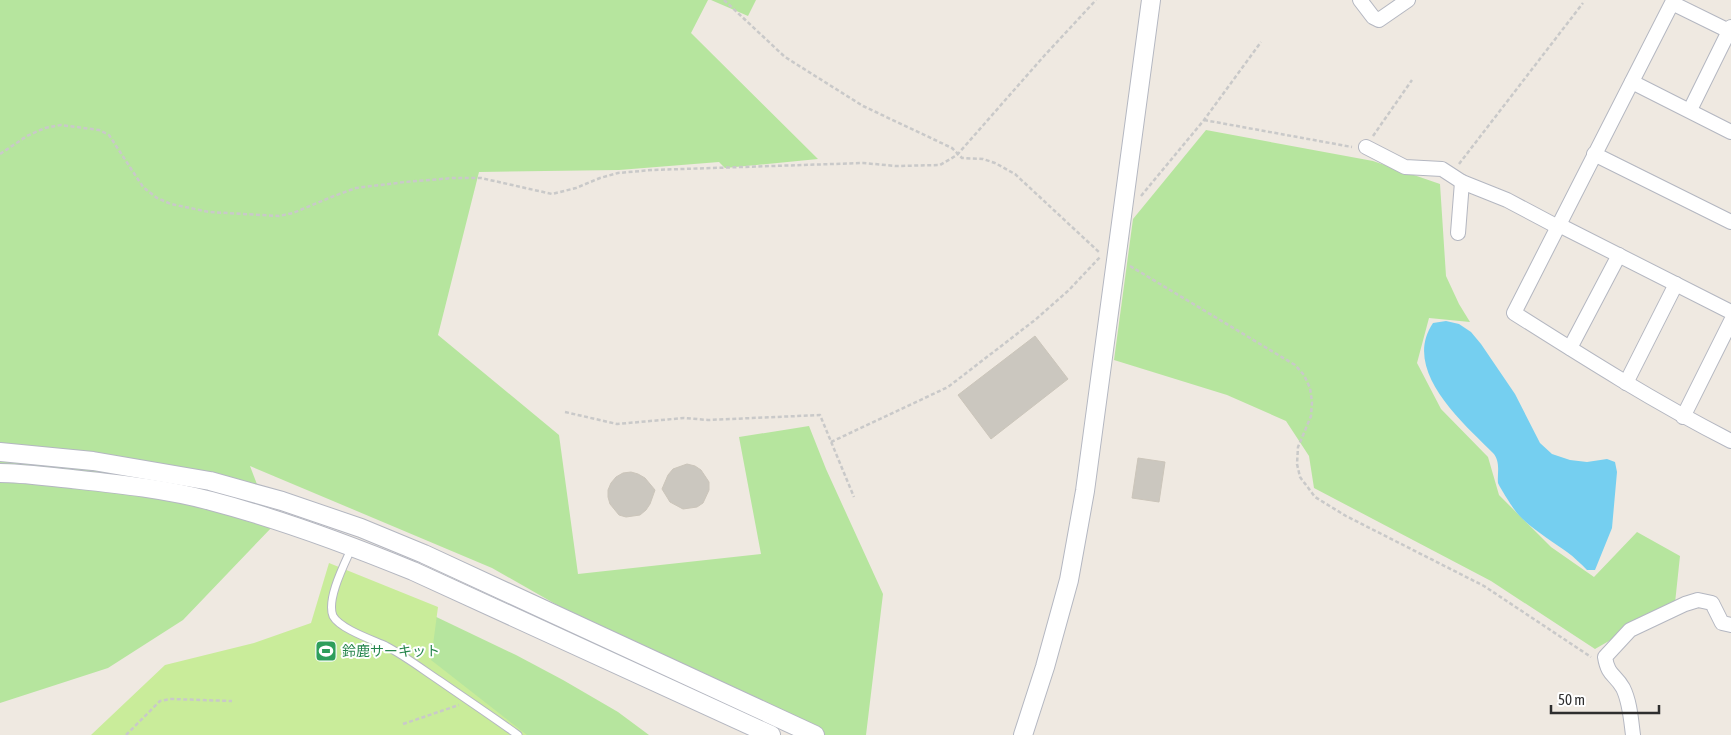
<svg xmlns="http://www.w3.org/2000/svg" width="1731" height="735" viewBox="0 0 1731 735" font-family="'Asap Condensed','Noto Sans JP',sans-serif">
<style>
.green{fill:#b6e59e}
.pitch{fill:#c9ec9a}
.water{fill:#75cff0}
.building{fill:#cbc7bf;stroke:#cbc5ba}
.lines{fill:none;stroke-linecap:round;stroke-linejoin:round}
.service-casing{stroke:#b4b7c1;stroke-width:9}
.minor-casing{stroke:#b4b7c1;stroke-width:16}
.tertiary-casing{stroke:#b4b7c1;stroke-width:20}
.path{stroke:#c9c9c9;stroke-width:2.5;stroke-dasharray:4 2.5;stroke-linecap:butt}
.service{stroke:#fff;stroke-width:7}
.minor{stroke:#fff;stroke-width:14}
.tertiary{stroke:#fff;stroke-width:18}
.labels{text-anchor:middle;dominant-baseline:central;stroke-width:4;stroke-linejoin:round;paint-order:stroke}
.leisure-label{font-size:14px;fill:#27864d;stroke:#fff;text-anchor:start}
</style>
<rect width="100%" height="100%" fill="#efe9e1"/>
<g class="green">
<polygon points="0,0 708,0 691,33 818,159 725,168 719,162 619,170 479,172 438,335 559,435 578,574 761,554 739,437 809,426 826,469 883,594 866,735 825,735 592,625 492,568 250,466 273,526 183,620 108,668 0,703"/>
<polygon points="711,0 756,0 748,16"/>
<polygon points="1206,130 1373,161 1440,184 1446,276 1459,304 1470,322 1429,318 1417,363 1441,409 1488,457 1499,495 1551,547 1594,577 1637,532 1680,556 1675,603 1595,649 1491,581 1314,488 1309,456 1286,421 1227,395 1114,360 1133,219"/>
<polygon points="428,613 516,655 563,680 618,712 649,735 501,735 379,625"/>
</g>
<polygon class="pitch" points="329,563 438,607 431,660 527,735 91,735 165,665 254,643 311,623"/>
<path class="water" d="M 1446,321 L 1459,324 L 1471,332 L 1481,344 L 1515,394 L 1540,443 L 1552,454 L 1570,460 L 1587,462 L 1607,459 L 1615,462 L 1617,472 L 1612,528 L 1595,570 L 1587,570 C 1581,564 1574,557 1567,552 C 1552,541 1524,524 1514,509 C 1511,505 1499,486 1498,483 C 1497,473 1501,462 1493,453 C 1463,423 1401,370 1433,323 Z"/>
<g class="building">
<polygon points="1035,336 1068,379 991,439 958,395"/>
<polygon points="1138,458 1165,462 1159,502 1132,498"/>
<polygon points="687,464 695,466 701,470 709,482 709,490 703,503 697,507 683,509 670,502 662,489 668,475 673,469"/>
<polygon points="631,472 638,474 645,478 655,490 650,504 646,510 640,515 626,517 619,515 610,504 608,497 608,490 611,483 616,477 623,473"/>
</g>
<g class="lines">
<g class="service-casing">
<path id="service" d="M 352,547 C 345,563 326,599 333,616 C 340,629 373,640 386,646 C 405,656 422,669 440,681 C 466,699 493,717 518,735"/>
</g>
<g class="minor-casing">
<g id="minor">
<polyline points="1360,0 1373,17 1379,20 1408,0"/>
<path d="M 1731,27 L 1729,31 L 1672,3 L 1514,313 C 1585,358 1656,403 1731,441"/>
<polyline points="1632,82 1731,132"/>
<polyline points="1690,110 1729,31 1731,32"/>
<polyline points="1366,147 1405,167 1442,169 1462,182 1507,200 1558,227"/>
<polyline points="1594,154 1731,222"/>
<polyline points="1559,225 1731,312"/>
<polyline points="1458,233 1462,182"/>
<polyline points="1570,348 1619,255"/>
<polyline points="1626,383 1676,284"/>
<polyline points="1683,417 1731,321"/>
<path d="M 1633,735 C 1631,720 1630,702 1623,688 C 1615,674 1608,676 1605,657 L 1630,630 L 1685,604 L 1698,600 L 1712,603 L 1722,623 L 1731,625"/>
</g>
</g>
<g class="tertiary-casing">
<g id="tertiary">
<polyline points="0,452 93,461 210,481 282,501 361,528 424,554 815,735"/>
<path d="M 0,473 C 24,473 48,477 72,479 C 118,484 166,489 211,501 C 280,519 347,544 413,571 L 771,735"/>
<polyline points="1023,735 1045,667 1069,580 1085,491 1151,0"/>
</g>
</g>
<g class="path">
<polyline points="724,0 785,57 863,106 952,148 962,158 983,159 995,163 1015,174 1100,253"/>
<polyline points="1204,120 1352,147"/>
<polyline points="1373,136 1412,80"/>
<polyline points="0,154 27,136 45,128 61,125 99,130 109,135 143,187 157,198 171,204 209,212 279,216 293,213 334,196 356,188 405,182 453,178 481,178 552,194 576,188 600,178 618,173 652,170 863,163 896,166 940,165 957,155 1044,56 1096,0"/>
<polyline points="1459,164 1583,3"/>
<polyline points="1141,196 1204,120 1261,42"/>
<polyline points="1130,266 1295,365 1304,375 1310,388 1312,402 1311,416 1298,447 1297,464 1300,477 1315,497 1346,516 1484,586 1591,657"/>
<polyline points="565,412 617,424 684,418 708,420 820,415 854,497"/>
<polyline points="831,442 948,387 1035,320 1069,290 1101,256"/>
<polyline points="403,724 459,705"/>
<polyline points="126,735 160,701 171,699 232,701"/>
</g>
<use href="#service" class="service"/>
<use href="#minor" class="minor"/>
<use href="#tertiary" class="tertiary"/>
</g>
<defs>
<g id="stadium-square" transform="scale(1.125)"><rect x="-9" y="-9" width="18" height="18" rx="4" fill="#2e9e5b" stroke="#fff"/><path d="M0-5a6.5 5 0 1 0 0 10a6.5 5 0 1 0 0-10ZM-3.5-1.8h7v3.6h-7Z" fill="#fff"/></g>
</defs>
<g fill-rule="evenodd">
<use href="#stadium-square" x="326" y="651"/>
</g>
<g class="labels">
<g class="leisure-label">
<text x="342" y="651">鈴鹿サーキット</text>
</g>
</g>
<path d="M1551 705v8h108v-8" fill="none" stroke="#2e2e2e" stroke-width="2.5"/>
<text x="1558" y="705" font-size="15" fill="#2e2e2e" stroke="#ffffff" stroke-width="4" paint-order="stroke">50 m</text>
</svg>
